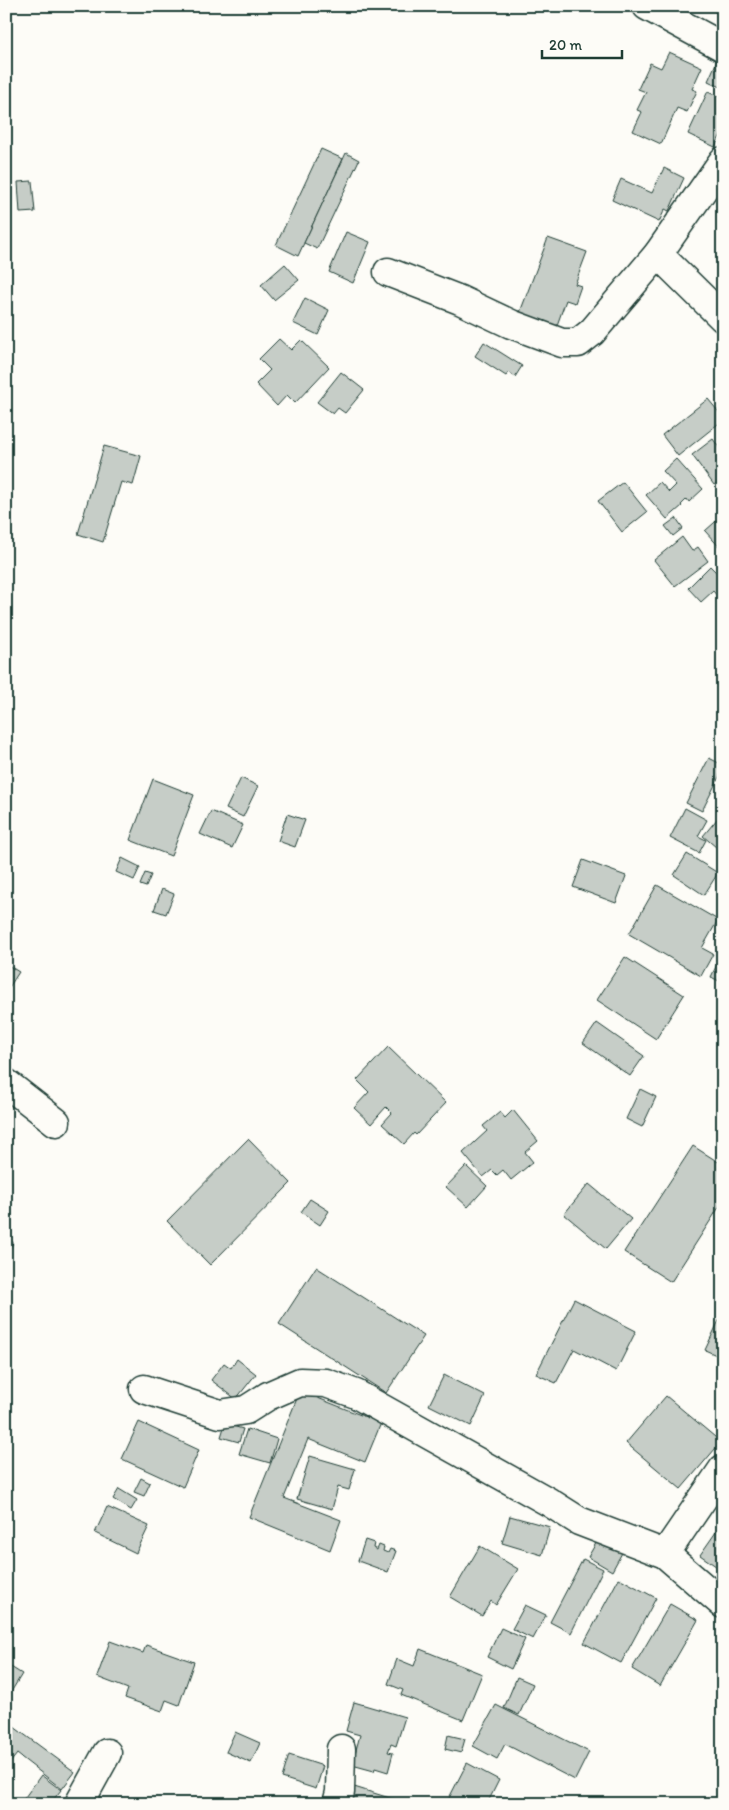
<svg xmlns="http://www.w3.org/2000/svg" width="729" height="1810" viewBox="0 0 729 1810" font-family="Itim,sans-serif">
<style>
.building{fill:#c6cdc7;stroke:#1f3d34}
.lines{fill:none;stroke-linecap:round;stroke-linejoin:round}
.minor-casing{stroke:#1f3d34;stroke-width:31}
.minor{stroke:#fdfcf7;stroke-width:28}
</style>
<rect width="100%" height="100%" fill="#fdfcf7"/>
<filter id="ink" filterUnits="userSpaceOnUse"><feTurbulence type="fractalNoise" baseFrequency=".02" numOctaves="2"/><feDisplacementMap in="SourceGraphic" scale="10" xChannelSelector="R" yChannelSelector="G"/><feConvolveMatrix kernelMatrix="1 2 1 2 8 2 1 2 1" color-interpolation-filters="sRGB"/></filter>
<g filter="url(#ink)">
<g class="building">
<polygon points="669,52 702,67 692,89 697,91 687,112 677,108 661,144 633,131 642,112 637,110 646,92 638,89 650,63 661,68"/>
<polygon points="717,61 723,64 723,88 708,81"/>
<polygon points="708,91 723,98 723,130 715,147 688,134"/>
<polygon points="321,149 343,159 298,256 276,245"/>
<polygon points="346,153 359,160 317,249 304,243"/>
<polygon points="664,168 684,178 669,211 665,209 659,222 612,200 621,179 652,193"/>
<polygon points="32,181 35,212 20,213 18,182"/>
<polygon points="346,232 370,242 353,283 329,272"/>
<polygon points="548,238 587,252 575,284 581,286 575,303 566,300 556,328 519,315"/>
<polygon points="285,264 299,280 274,300 261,285"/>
<polygon points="305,298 329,310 318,335 293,323"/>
<polygon points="279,339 291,350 301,340 329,367 295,403 287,395 277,406 256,384 270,370 259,359"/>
<polygon points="484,342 522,366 515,377 509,372 506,376 475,356"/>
<polygon points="341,372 364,390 345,413 338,408 333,414 317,402"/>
<polygon points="708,399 723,417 723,420 678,456 662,435"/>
<polygon points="713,439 723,453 723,478 714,485 692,455"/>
<polygon points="104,446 141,456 133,485 121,482 103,542 78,534"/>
<polygon points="676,459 703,489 689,502 687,499 681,505 682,506 667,519 646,495 660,482 669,492 676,485 663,471"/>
<polygon points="623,482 647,512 622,532 598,501"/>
<polygon points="723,515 723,551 705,531"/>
<polygon points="676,518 683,528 673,536 665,526"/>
<polygon points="682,537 692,551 698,547 708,561 675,586 654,560"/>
<polygon points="710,566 723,579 723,594 719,598 713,591 701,602 688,588"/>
<polygon points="709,758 723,765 723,769 702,811 686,803"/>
<polygon points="241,778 258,786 243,817 226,809"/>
<polygon points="153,779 194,795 171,856 130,840"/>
<polygon points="685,808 707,820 698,836 706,840 699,853 670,838"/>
<polygon points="211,811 243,825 232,848 200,834"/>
<polygon points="723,812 723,853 703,836"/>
<polygon points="287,814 305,820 295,847 278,841"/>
<polygon points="687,854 718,873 704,895 674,875"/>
<polygon points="122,858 140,867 134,880 116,872"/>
<polygon points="583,860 626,876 616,903 573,887"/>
<polygon points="145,873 151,875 146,887 140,885"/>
<polygon points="657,885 718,920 702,948 713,954 701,976 629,934"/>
<polygon points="162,889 174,894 166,914 154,910"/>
<polygon points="723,952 723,983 711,977"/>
<polygon points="625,957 684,995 656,1039 597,1000"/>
<polygon points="6,964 19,972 6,992"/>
<polygon points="597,1023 644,1056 630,1076 583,1043"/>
<polygon points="388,1047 446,1103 416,1135 414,1133 404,1144 382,1124 392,1113 386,1107 371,1124 354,1108 369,1092 357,1080"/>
<polygon points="640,1089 656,1097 642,1127 626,1119"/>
<polygon points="513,1110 538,1141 525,1152 533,1162 511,1180 503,1170 497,1175 492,1170 483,1177 463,1153 487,1131 483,1126 500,1112 505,1118"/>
<polygon points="248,1139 291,1183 210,1265 167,1221"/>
<polygon points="693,1146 723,1165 723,1201 671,1282 624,1252"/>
<polygon points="466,1166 487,1186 468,1207 446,1187"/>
<polygon points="589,1184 631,1219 606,1249 564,1214"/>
<polygon points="310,1199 329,1211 320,1225 301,1212"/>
<polygon points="6,1239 13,1242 6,1259"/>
<polygon points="316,1267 424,1336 386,1393 279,1324"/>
<polygon points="574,1299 636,1331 616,1371 574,1349 556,1383 536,1374"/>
<polygon points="723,1312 723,1358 705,1350"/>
<polygon points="237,1359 256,1374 236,1399 211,1380 224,1363 231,1368"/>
<polygon points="444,1375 485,1396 471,1426 429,1405"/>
<polygon points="300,1391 381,1423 365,1462 308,1439 284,1498 341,1520 330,1550 249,1517"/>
<polygon points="666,1396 721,1442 681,1489 626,1443"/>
<polygon points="139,1422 199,1450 183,1487 122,1459"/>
<polygon points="225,1424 243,1429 239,1442 221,1437"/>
<polygon points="247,1429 277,1439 270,1463 239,1454"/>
<polygon points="310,1456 355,1469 349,1490 338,1487 332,1509 297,1499"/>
<polygon points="141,1478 150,1483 144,1496 134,1492"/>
<polygon points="119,1489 137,1500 131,1510 113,1499"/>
<polygon points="107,1507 149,1526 136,1553 95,1533"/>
<polygon points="510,1516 550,1527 542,1555 502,1543"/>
<polygon points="723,1522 723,1571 700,1555"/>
<polygon points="599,1538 623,1551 612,1571 588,1557"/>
<polygon points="365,1540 374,1543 373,1548 377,1550 379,1545 384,1547 383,1551 388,1553 390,1549 396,1551 388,1572 358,1561"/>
<polygon points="480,1546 518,1569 496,1605 491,1601 482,1616 450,1597"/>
<polygon points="583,1559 603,1569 571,1633 550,1622"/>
<polygon points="619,1578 656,1598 621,1663 584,1643"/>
<polygon points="670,1604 698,1620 660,1686 632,1669"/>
<polygon points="525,1605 546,1615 533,1639 512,1629"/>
<polygon points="501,1628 525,1639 511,1669 487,1657"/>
<polygon points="110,1641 143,1653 146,1645 194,1662 179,1705 166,1700 162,1711 125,1698 128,1689 97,1677"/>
<polygon points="420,1649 482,1674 463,1720 401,1695 403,1690 388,1684 397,1659 414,1666"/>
<polygon points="6,1664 22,1674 6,1700"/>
<polygon points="517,1677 533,1684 519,1715 504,1708"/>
<polygon points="354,1702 405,1717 396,1746 391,1744 388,1752 393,1753 388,1772 375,1768 374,1771 352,1765 360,1735 346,1731"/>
<polygon points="496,1705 589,1752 575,1780 505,1744 497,1759 473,1746"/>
<polygon points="10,1724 75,1772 62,1789 17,1754 6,1768 6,1728"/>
<polygon points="235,1732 260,1743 251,1763 226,1752"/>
<polygon points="448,1735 465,1739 461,1753 445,1749"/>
<polygon points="289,1755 323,1766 316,1789 282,1778"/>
<polygon points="467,1763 499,1780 487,1804 450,1804 447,1802"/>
<polygon points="41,1775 61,1790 50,1804 20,1804"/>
<polygon points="351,1786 409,1804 346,1804"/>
</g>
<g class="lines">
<g class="minor-casing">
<g id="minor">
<polyline points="647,6 723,47"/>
<polyline points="658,254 723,318"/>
<polyline points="388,272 460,300 511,324 562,343 578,343 592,332 658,254 723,161"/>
<polyline points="6,1083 56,1122"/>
<polyline points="144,1389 220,1414 246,1410 268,1396 300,1382 326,1383 356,1394 549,1502 579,1521 665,1554 723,1604"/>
<polyline points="665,1554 723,1469"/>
<polyline points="79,1804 107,1753"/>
<polyline points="337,1804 340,1792 341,1749"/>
</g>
</g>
<use href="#minor" class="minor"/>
</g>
</g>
<rect width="729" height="1810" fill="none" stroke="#fdfcf7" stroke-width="25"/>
<rect x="12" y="12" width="704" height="1785" fill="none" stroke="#1f3d34" stroke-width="2" filter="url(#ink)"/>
<path d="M542 50v8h80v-8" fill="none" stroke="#1f3d34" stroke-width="2.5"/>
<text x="549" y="50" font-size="15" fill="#1f3d34" stroke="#fdfcf7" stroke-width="4" paint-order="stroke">20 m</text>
</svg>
